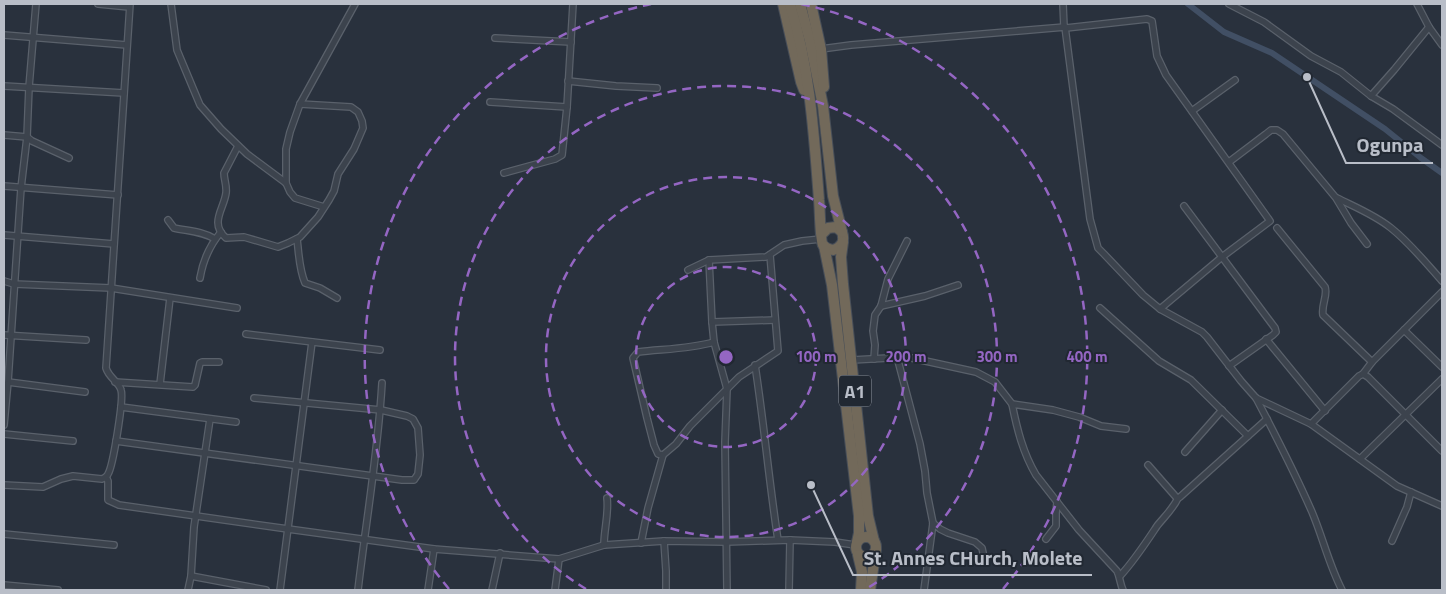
<svg xmlns="http://www.w3.org/2000/svg" width="1446" height="594" viewBox="0 0 1446 594" font-family="'Titillium Web',sans-serif">
<style>
.lines{fill:none;stroke-linecap:round;stroke-linejoin:round}
.canal{stroke:#414f64;stroke-width:6}
.street-casing{stroke:#5a616b;stroke-width:8}
.highway-casing{stroke:#474e58;stroke-width:12}
.street{stroke:#3c434d;stroke-width:5.5}
.highway{stroke:#72695a;stroke-width:10}
.ring{fill:none;stroke:#9466c3;stroke-width:2.5;stroke-dasharray:9 6}
.labels{text-anchor:middle;dominant-baseline:central;stroke-width:4;stroke-linejoin:round;paint-order:stroke}
.shield{fill:#212832;stroke:#8b919b;stroke-width:1}
.shield-label{font-size:18px;font-weight:bold;fill:#b9bec8}
.centre{fill:#9466c3;stroke:#212832;stroke-width:2.5}
.ring-label{font-size:15px;text-anchor:middle;font-weight:bold;fill:#9466c3;stroke:#212832;stroke-width:4;stroke-linejoin:round;paint-order:stroke}
.leader{fill:none;stroke:#b9bec8;stroke-width:2}
.callout-dot{fill:#b9bec8;stroke:#212832;stroke-width:2}
.callout-label{font-size:20px;text-anchor:middle;font-weight:bold;fill:#b9bec8;stroke:#212832;stroke-width:4;stroke-linejoin:round;paint-order:stroke}
</style>
<rect width="100%" height="100%" fill="#29313d"/>
<g class="lines">
<polyline class="canal" points="1188,4 1224,32 1272,53 1385,129 1421,158 1442,173"/>
<g class="street-casing">
<g id="street">
<polyline points="98,4 129,7"/>
<polyline points="171,4 177,50 200,105 221,129 247,154 286,183 290,192 295,198 324,207"/>
<polyline points="1063,4 1064,27"/>
<polyline points="1229,4 1264,22 1311,56 1341,72 1371,96 1393,109 1442,145"/>
<polyline points="1417,4 1429,27 1442,45"/>
<polyline points="1066,28 1147,19 1152,21 1157,56 1166,75 1270,221 1222,257 1160,309"/>
<polyline points="4,35 127,45"/>
<polyline points="495,38 571,42"/>
<polyline points="821,49 851,45 1065,27 1090,219 1098,248 1104,254 1143,295 1160,309 1202,332 1207,337 1241,381 1256,398 1311,424 1359,376 1363,374 1368,377 1442,451"/>
<polyline points="568,81 616,86 657,88"/>
<polyline points="4,86 124,93"/>
<polyline points="1371,96 1394,70 1429,27"/>
<polyline points="490,102 567,107"/>
<polyline points="1192,111 1235,80"/>
<polyline points="4,135 27,137 32,141 69,158"/>
<path d="M 238,146 L 224,173 C 224,180 227,185 226,193 C 224,209 209,223 226,238 L 244,237 L 278,247 L 288,243 L 300,237 L 318,217 L 329,200 L 334,191 L 338,174 L 354,149 L 363,128 L 362,121 L 358,112 L 351,107 L 300,104"/>
<polyline points="1229,162 1266,134 1271,130 1277,130 1283,134 1336,198 1351,223 1367,244"/>
<polyline points="504,173 555,159 562,155 567,107 573,4"/>
<polyline points="286,183 286,149 290,132 300,104 355,4"/>
<polyline points="4,186 118,195"/>
<path d="M 1337,198 C 1355,207 1375,215 1391,228 C 1410,243 1426,263 1442,281"/>
<polyline points="1184,206 1275,328 1276,332 1273,335 1229,366"/>
<path d="M 168,220 L 174,228 C 188,231 202,231 215,239"/>
<path d="M 1277,228 L 1325,287 C 1328,296 1321,305 1323,315 L 1372,362"/>
<polyline points="4,235 114,244"/>
<path d="M 297,239 C 299,254 299,269 305,283 L 320,288 L 337,298"/>
<polyline points="709,260 712,322 714,342 727,389 725,442 727,590"/>
<polyline points="688,270 709,260 766,257 784,245 802,241 821,239"/>
<path d="M 200,278 C 203,260 210,245 221,232"/>
<polyline points="4,281 14,284 111,288 237,308"/>
<polyline points="881,306 925,296 958,285"/>
<polyline points="1100,308 1159,361 1191,380 1248,436"/>
<polyline points="712,322 775,320"/>
<polyline points="1404,330 1442,367"/>
<polyline points="246,334 380,350"/>
<polyline points="4,335 86,340"/>
<polyline points="1266,339 1325,411"/>
<polyline points="897,357 920,444 925,471 927,493 933,523 924,590"/>
<polyline points="874,359 875,345 873,331 875,315 881,306 888,279 907,241"/>
<polyline points="852,360 907,357 976,372 995,382 1012,404 1053,410 1079,417 1101,426 1126,429"/>
<path d="M 755,365 C 764,423 769,482 778,540"/>
<polyline points="1363,374 1372,362 1442,292"/>
<polyline points="8,382 85,392"/>
<polyline points="115,382 193,387 195,385 200,363 202,362 219,362"/>
<polyline points="160,384 170,298"/>
<path d="M 1256,398 C 1276,436 1295,473 1312,512 C 1323,538 1329,565 1342,590"/>
<path d="M 1012,404 C 1017,429 1023,453 1036,475 L 1079,530 L 1117,571 C 1120,577 1120,584 1123,590"/>
<polyline points="121,407 236,422"/>
<polyline points="1311,424 1397,486 1442,506"/>
<polyline points="4,425 8,382 21,188 27,137 29,87 36,4"/>
<polyline points="4,434 73,441"/>
<polyline points="116,441 402,480 414,480 418,474 420,455 418,428 413,419 407,416 381,410 254,398"/>
<polyline points="1185,452 1222,410"/>
<path d="M 663,455 L 658,454 L 654,445 L 647,418 L 633,358 L 638,352 C 663,349 690,349 714,342"/>
<polyline points="1360,459 1442,379"/>
<polyline points="1148,465 1176,497 1178,498 1180,497 1267,419"/>
<polyline points="106,477 108,481 108,500 119,505 288,529 434,549 559,559 604,545 664,541 726,542 790,540 835,542 855,545"/>
<path d="M 4,485 L 43,487 L 61,479 L 73,476 L 102,479 C 105,478 107,477 108,474 C 113,466 124,399 121,390 C 119,382 109,378 106,368 L 130,4"/>
<polyline points="933,523 940,529 948,533 975,542 982,548 985,562"/>
<polyline points="4,534 114,545"/>
<polyline points="1046,539 1056,526 1056,513 1057,502"/>
<polyline points="664,541 666,571 666,590"/>
<polyline points="1392,541 1407,507 1411,492"/>
<polyline points="641,543 648,508 663,455 676,444 690,426 739,377 778,351 770,255"/>
<path d="M 604,545 C 604,529 609,514 607,498"/>
<polyline points="191,576 266,590"/>
<path d="M 1120,576 C 1134,561 1145,544 1157,526 C 1164,517 1173,509 1178,498"/>
<polyline points="4,585 58,590"/>
<polyline points="188,590 191,576 194,527 210,419"/>
<polyline points="280,590 312,342"/>
<path d="M 358,590 C 366,521 378,453 382,383"/>
<polyline points="428,590 434,549"/>
<polyline points="492,590 500,553"/>
<polyline points="555,590 559,559"/>
<polyline points="789,590 790,540"/>
</g>
</g>
<g class="highway-casing">
<g id="highway">
<polyline points="783,4 801,82 804,90"/>
<path d="M 790,4 C 810,68 814,134 819,200 C 820,208 820,241 823,245 C 826,249 829,249 833,250 C 842,247 845,241 842,232 L 836,227 L 828,228 L 822,234"/>
<polyline points="800,4 810,41 823,106 833,196 842,232"/>
<polyline points="811,4 821,49 824,87"/>
<polyline points="843,242 841,257 843,284 868,516 874,541"/>
<polyline points="824,246 832,285 859,516 859,533 857,542"/>
<circle cx="866" cy="547" r="10"/>
<polyline points="858,555 862,572 861,590"/>
<polyline points="870,590 876,549"/>
</g>
</g>
<use href="#street" class="street"/>
<use href="#highway" class="highway"/>
</g>
<g class="ring">
<circle cx="726" cy="357" r="90"/>
<circle cx="726" cy="357" r="180"/>
<path d="M586 589A271 271 0 1 1 866 589"/>
<path d="M449 589A361 361 0 0 1 651 4M801 4A361 361 0 0 1 1003 589"/>
</g>
<g class="labels">
<rect class="shield" x="839" y="375.5" width="32" height="31" rx="4"/>
<g class="shield-label">
<text x="855" y="391">A1</text>
</g>
</g>
<circle cx="726" cy="357" r="8" class="centre"/>
<g class="ring-label">
<text x="816" y="362">100 m</text>
<text x="906" y="362">200 m</text>
<text x="997" y="362">300 m</text>
<text x="1087" y="362">400 m</text>
</g>
<path class="leader" d="M1307 77L1346 163H1433M811 485L853 575H1092"/>
<g class="callout-dot">
<circle cx="1307" cy="77" r="5"/>
<circle cx="811" cy="485" r="5"/>
</g>
<g class="callout-label">
<text x="1390" y="152">Ogunpa</text>
<text x="973" y="565">St. Annes CHurch, Molete</text>
</g>
<rect width="1446" height="594" fill="none" stroke="#b9bec8" stroke-width="10"/>
</svg>
